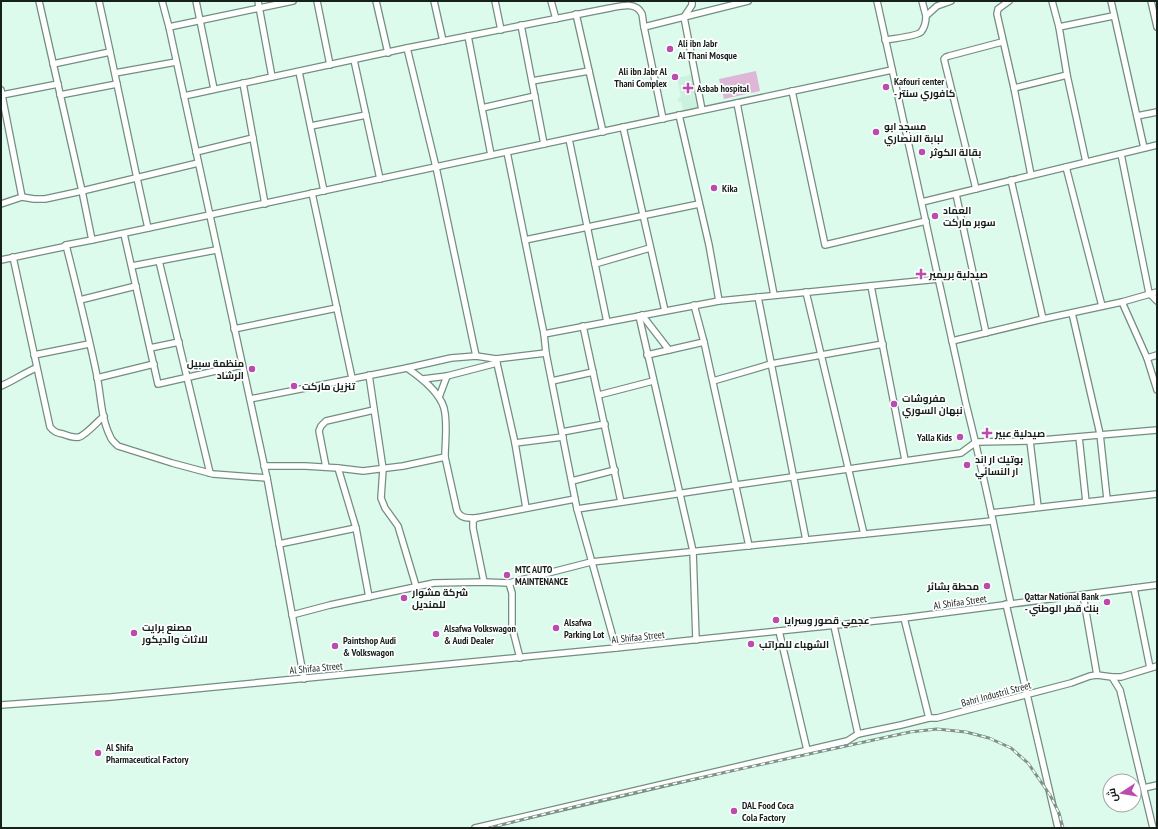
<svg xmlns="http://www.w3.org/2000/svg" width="1158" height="829" viewBox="0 0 1158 829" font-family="'PT Sans Narrow',Cairo,sans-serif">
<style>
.built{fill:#cbf2df}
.green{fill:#deb6d6}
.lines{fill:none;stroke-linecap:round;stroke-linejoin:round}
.minor-casing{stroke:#738e81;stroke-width:8}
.minor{stroke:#fff;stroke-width:5.5}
.rail-casing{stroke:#7e9389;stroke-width:3}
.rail{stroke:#fff;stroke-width:1.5;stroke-dasharray:4.5;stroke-linecap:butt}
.poi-dot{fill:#b94cac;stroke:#fff;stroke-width:1.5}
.labels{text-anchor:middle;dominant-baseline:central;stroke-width:3.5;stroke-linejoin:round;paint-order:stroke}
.poi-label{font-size:10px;font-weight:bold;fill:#16211c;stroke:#fff;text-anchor:start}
.street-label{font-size:10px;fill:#16211c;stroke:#fff}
</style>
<rect width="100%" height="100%" fill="#ddfbec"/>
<polygon class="built" points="694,74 702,110 684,114 681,101 678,102 678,98 681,97 677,78"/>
<polygon class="green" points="756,71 760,91 724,99 719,79"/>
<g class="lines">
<g class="minor-casing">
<g id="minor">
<polyline points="39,1 82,191 92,240"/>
<path d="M 99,1 C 116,77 131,153 148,228"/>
<polyline points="162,1 169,27 267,478 304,679"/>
<polyline points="196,1 214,89"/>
<polyline points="258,1 272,77"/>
<polyline points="317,1 330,65"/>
<polyline points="376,1 388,53"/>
<polyline points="434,1 443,41"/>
<polyline points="495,1 501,30"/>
<polyline points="551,1 556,19"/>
<path d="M 877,1 L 966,404 C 983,470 996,537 1011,604"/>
<polyline points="922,1 926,16"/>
<polyline points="1009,1 998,9 997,14 1014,88 1031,175"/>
<polyline points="1052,1 1059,27"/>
<polyline points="1111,1 1144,148"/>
<polyline points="1151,1 1157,27"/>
<polyline points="576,14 603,132"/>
<polyline points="521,25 544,144"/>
<polyline points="169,27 293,1"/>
<polyline points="644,27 663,119"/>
<polyline points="468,36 491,155"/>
<path d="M 885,40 C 892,39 917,36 921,32 C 925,27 926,22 926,16 L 937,6 L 951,1"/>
<polyline points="407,48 436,167 476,356"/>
<polyline points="354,60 380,179"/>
<polyline points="53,64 110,52"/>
<polyline points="299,72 324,191"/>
<polyline points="115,73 176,62"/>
<polyline points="532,81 589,71"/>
<polyline points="243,83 265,204"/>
<polyline points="1014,88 1067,75"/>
<polyline points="1,90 22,197"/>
<polyline points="792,91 825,245 926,221"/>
<polyline points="2,95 58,84"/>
<polyline points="60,95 117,84"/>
<path d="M 184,96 L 407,48 L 610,8 C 620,6 636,1 642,14 C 643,18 643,23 644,27 L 684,17 L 692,5 L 692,1"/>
<polyline points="737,103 774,295"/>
<polyline points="482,108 535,96"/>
<polyline points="702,110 684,17 748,1"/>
<polyline points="679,115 709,245 719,301"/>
<polyline points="1137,116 1157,112"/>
<polyline points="311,126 366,115"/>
<polyline points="623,127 665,311"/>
<polyline points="569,139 607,322"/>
<polyline points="196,152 253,138"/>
<polyline points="507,152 544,334 546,353 577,509 616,648"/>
<polyline points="1121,154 1149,293 1157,301"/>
<polyline points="1086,162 1067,75 1059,27 1113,16"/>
<polyline points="1066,167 1102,306"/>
<polyline points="1011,180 1043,319"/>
<polyline points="976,189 944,59 946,57 949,56 1002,42"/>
<polyline points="312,193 352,378"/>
<polyline points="956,194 986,333"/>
<polyline points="922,202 1157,145"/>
<polyline points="1,204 22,197 34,199 45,199 82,191 198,163"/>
<polyline points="124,234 158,384 242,365"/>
<polyline points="525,240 699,204"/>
<path d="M 66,245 C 77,289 88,332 97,376 C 101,396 101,418 110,436 C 111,440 115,443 118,446 L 172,463 L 213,474 L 267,478"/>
<path d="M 13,257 L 50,427 C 54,432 57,433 63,434 C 68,436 74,438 79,437 C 86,435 98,421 104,416"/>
<polyline points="1,260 63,247 66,245 92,240 892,70"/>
<polyline points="159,261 210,473"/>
<polyline points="595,264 650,248"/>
<polyline points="132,266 216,250"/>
<polyline points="871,286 905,460"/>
<polyline points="806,292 864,534"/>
<polyline points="758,297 806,540"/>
<polyline points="80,300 136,286"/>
<polyline points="1122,302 1147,358 1157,390"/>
<polyline points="694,305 704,342 749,546"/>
<polyline points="1072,313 1100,434 1107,499"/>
<polyline points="642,315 669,350"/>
<polyline points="639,316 693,551 696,640"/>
<polyline points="583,326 621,502"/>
<polyline points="234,329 337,308"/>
<polyline points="544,334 719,301 939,279"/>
<polyline points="952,341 1043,319 1122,302 1157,292"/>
<polyline points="150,348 179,342"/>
<polyline points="34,355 89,344"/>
<polyline points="647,355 704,342"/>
<polyline points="1147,358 1157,355"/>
<polyline points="496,359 515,443"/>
<polyline points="369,375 383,469 381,498 385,508 398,526 416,586"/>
<polyline points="97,378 154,364"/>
<polyline points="423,379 447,376 497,363"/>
<polyline points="552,381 593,372"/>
<polyline points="713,381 771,364 883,344"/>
<path d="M 1,386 C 13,381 24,373 36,368"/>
<polyline points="599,395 653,381"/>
<polyline points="439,397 447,376"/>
<polyline points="250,399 407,368 451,358 476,356 496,359 546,353"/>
<polyline points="562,432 605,424"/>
<polyline points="1079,437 1086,502"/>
<polyline points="1030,441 1038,507"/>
<path d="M 445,457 L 457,511 C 461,519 468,518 476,518 L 575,499"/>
<path d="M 264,466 L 305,466 L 338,468 L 363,471 L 403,466 L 445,457 C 445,441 448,423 444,408 C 439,391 420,377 407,368"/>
<polyline points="326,467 319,431 321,426 326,421 374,410"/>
<polyline points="338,468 356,528 369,597"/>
<polyline points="572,481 615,470"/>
<polyline points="526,508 515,443 563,437"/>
<polyline points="577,509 736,485 961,453 976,442 1030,441 1157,430"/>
<polyline points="991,513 1157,494"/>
<polyline points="476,518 473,521 473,528 484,582"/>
<polyline points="279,544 356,528"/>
<polyline points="509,583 591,562 992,521"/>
<polyline points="1134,588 1150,668"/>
<polyline points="1083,595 1097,675"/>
<polyline points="1006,604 1058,828"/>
<polyline points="292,615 330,605 434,583 484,582 509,583 512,593 512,627 520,658"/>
<polyline points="904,618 929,718"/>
<polyline points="834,626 858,734"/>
<polyline points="779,631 807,750"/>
<polyline points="1112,677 1121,677 1157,666"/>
<polyline points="1,705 111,697 616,648 904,618 1011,604 1157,585"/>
<polyline points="1144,788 1157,785"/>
<polyline points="475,828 847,741 858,734 901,725 929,718 937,718 1071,683 1090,676 1097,675 1112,677 1120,690 1153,828"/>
</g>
</g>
<use href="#minor" class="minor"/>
<g class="rail-casing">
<path id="rail" d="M 489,828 C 628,792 769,763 910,732 L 937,729 L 966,732 L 989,738 L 1011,748 L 1028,763 L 1050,795 L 1059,813 L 1063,828"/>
</g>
<use href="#rail" class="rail"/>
</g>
<g class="poi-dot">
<circle cx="670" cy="49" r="4"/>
<circle cx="675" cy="77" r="4"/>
<circle cx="886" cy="87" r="4"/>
<path d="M686 82h4v4h4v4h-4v4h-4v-4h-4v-4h4z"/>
<circle cx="876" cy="132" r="4"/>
<circle cx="922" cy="152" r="4"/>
<circle cx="714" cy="188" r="4"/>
<circle cx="935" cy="216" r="4"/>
<path d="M919 268h4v4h4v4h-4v4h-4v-4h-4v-4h4z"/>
<circle cx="252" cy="369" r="4"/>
<circle cx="294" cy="386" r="4"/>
<circle cx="894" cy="404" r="4"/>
<path d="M985 427h4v4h4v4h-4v4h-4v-4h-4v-4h4z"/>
<circle cx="960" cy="437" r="4"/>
<circle cx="967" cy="465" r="4"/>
<circle cx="507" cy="575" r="4"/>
<circle cx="987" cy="586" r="4"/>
<circle cx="404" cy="598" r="4"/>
<circle cx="1107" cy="602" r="4"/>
<circle cx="776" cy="620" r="4"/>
<circle cx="556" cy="628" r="4"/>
<circle cx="134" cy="633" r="4"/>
<circle cx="436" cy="634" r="4"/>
<circle cx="751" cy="644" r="4"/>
<circle cx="335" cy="646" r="4"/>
<circle cx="98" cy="753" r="4"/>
<circle cx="734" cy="811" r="4"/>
</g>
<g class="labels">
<g class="poi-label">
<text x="678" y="43">Ali ibn Jabr<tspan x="678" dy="12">Al Thani Mosque</tspan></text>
<text x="667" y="71" text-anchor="end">Ali ibn Jabr Al<tspan x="667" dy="12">Thani Complex</tspan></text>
<text x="894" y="81">Kafouri center<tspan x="894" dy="12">- كافوري سنتر</tspan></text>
<text x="697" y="88">Asbab hospital</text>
<text x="884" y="126">مسجد ابو<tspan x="884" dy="12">لبابة الانصاري</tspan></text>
<text x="930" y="152">بقالة الكوثر</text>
<text x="722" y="188">Kika</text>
<text x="943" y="210">العماد<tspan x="943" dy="12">سوبر ماركت</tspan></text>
<text x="929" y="274">صيدلية بريمير</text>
<text x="244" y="363" text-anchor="end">منظمة سبيل<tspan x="244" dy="12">الرشاد</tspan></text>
<text x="302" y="386">تنزيل ماركت</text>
<text x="902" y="398">مفروشات<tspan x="902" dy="12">نبهان السوري</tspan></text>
<text x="995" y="433">صيدلية عبير</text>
<text x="952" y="437" text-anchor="end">Yalla Kids</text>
<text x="975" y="459">بوتيك ار اند<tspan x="975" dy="12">ار النسائي</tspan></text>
<text x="515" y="569">MTC AUTO<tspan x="515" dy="12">MAINTENANCE</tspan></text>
<text x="979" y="586" text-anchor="end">محطة بشائر</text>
<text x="412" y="592">شركة مشوار<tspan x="412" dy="12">للمنديل</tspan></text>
<text x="1099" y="596" text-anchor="end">Qattar National Bank<tspan x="1099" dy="12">- بنك قطر الوطني</tspan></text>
<text x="784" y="620">عجمي قصور وسرايا</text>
<text x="564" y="622">Alsafwa<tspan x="564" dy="12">Parking Lot</tspan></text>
<text x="142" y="627">مصنع برايت<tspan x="142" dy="12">للاثاث والديكور</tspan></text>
<text x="444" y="628">Alsafwa Volkswagon<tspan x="444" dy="12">&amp; Audi Dealer</tspan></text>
<text x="343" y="640">Paintshop Audi<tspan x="343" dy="12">&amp; Volkswagon</tspan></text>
<text x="759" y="644">الشهباء للمراتب</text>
<text x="106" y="747">Al Shifa<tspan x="106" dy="12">Pharmaceutical Factory</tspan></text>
<text x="742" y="805">DAL Food Coca<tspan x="742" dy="12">Cola Factory</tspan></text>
</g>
<g class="street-label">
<text transform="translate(960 602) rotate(-8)">Al Shifaa Street</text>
<text transform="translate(638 637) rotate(-6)">Al Shifaa Street</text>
<text transform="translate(316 668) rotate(-5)">Al Shifaa Street</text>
<text transform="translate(996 694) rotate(-15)">Bahri Industril Street</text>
</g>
</g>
<rect width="1158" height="829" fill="none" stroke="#16211c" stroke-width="4"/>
<g transform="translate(1122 793) rotate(258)"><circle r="19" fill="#ffffff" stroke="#a2a6a4"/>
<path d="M0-3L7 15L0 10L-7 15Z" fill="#b94cac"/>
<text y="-6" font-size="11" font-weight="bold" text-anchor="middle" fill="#16211c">ش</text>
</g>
</svg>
